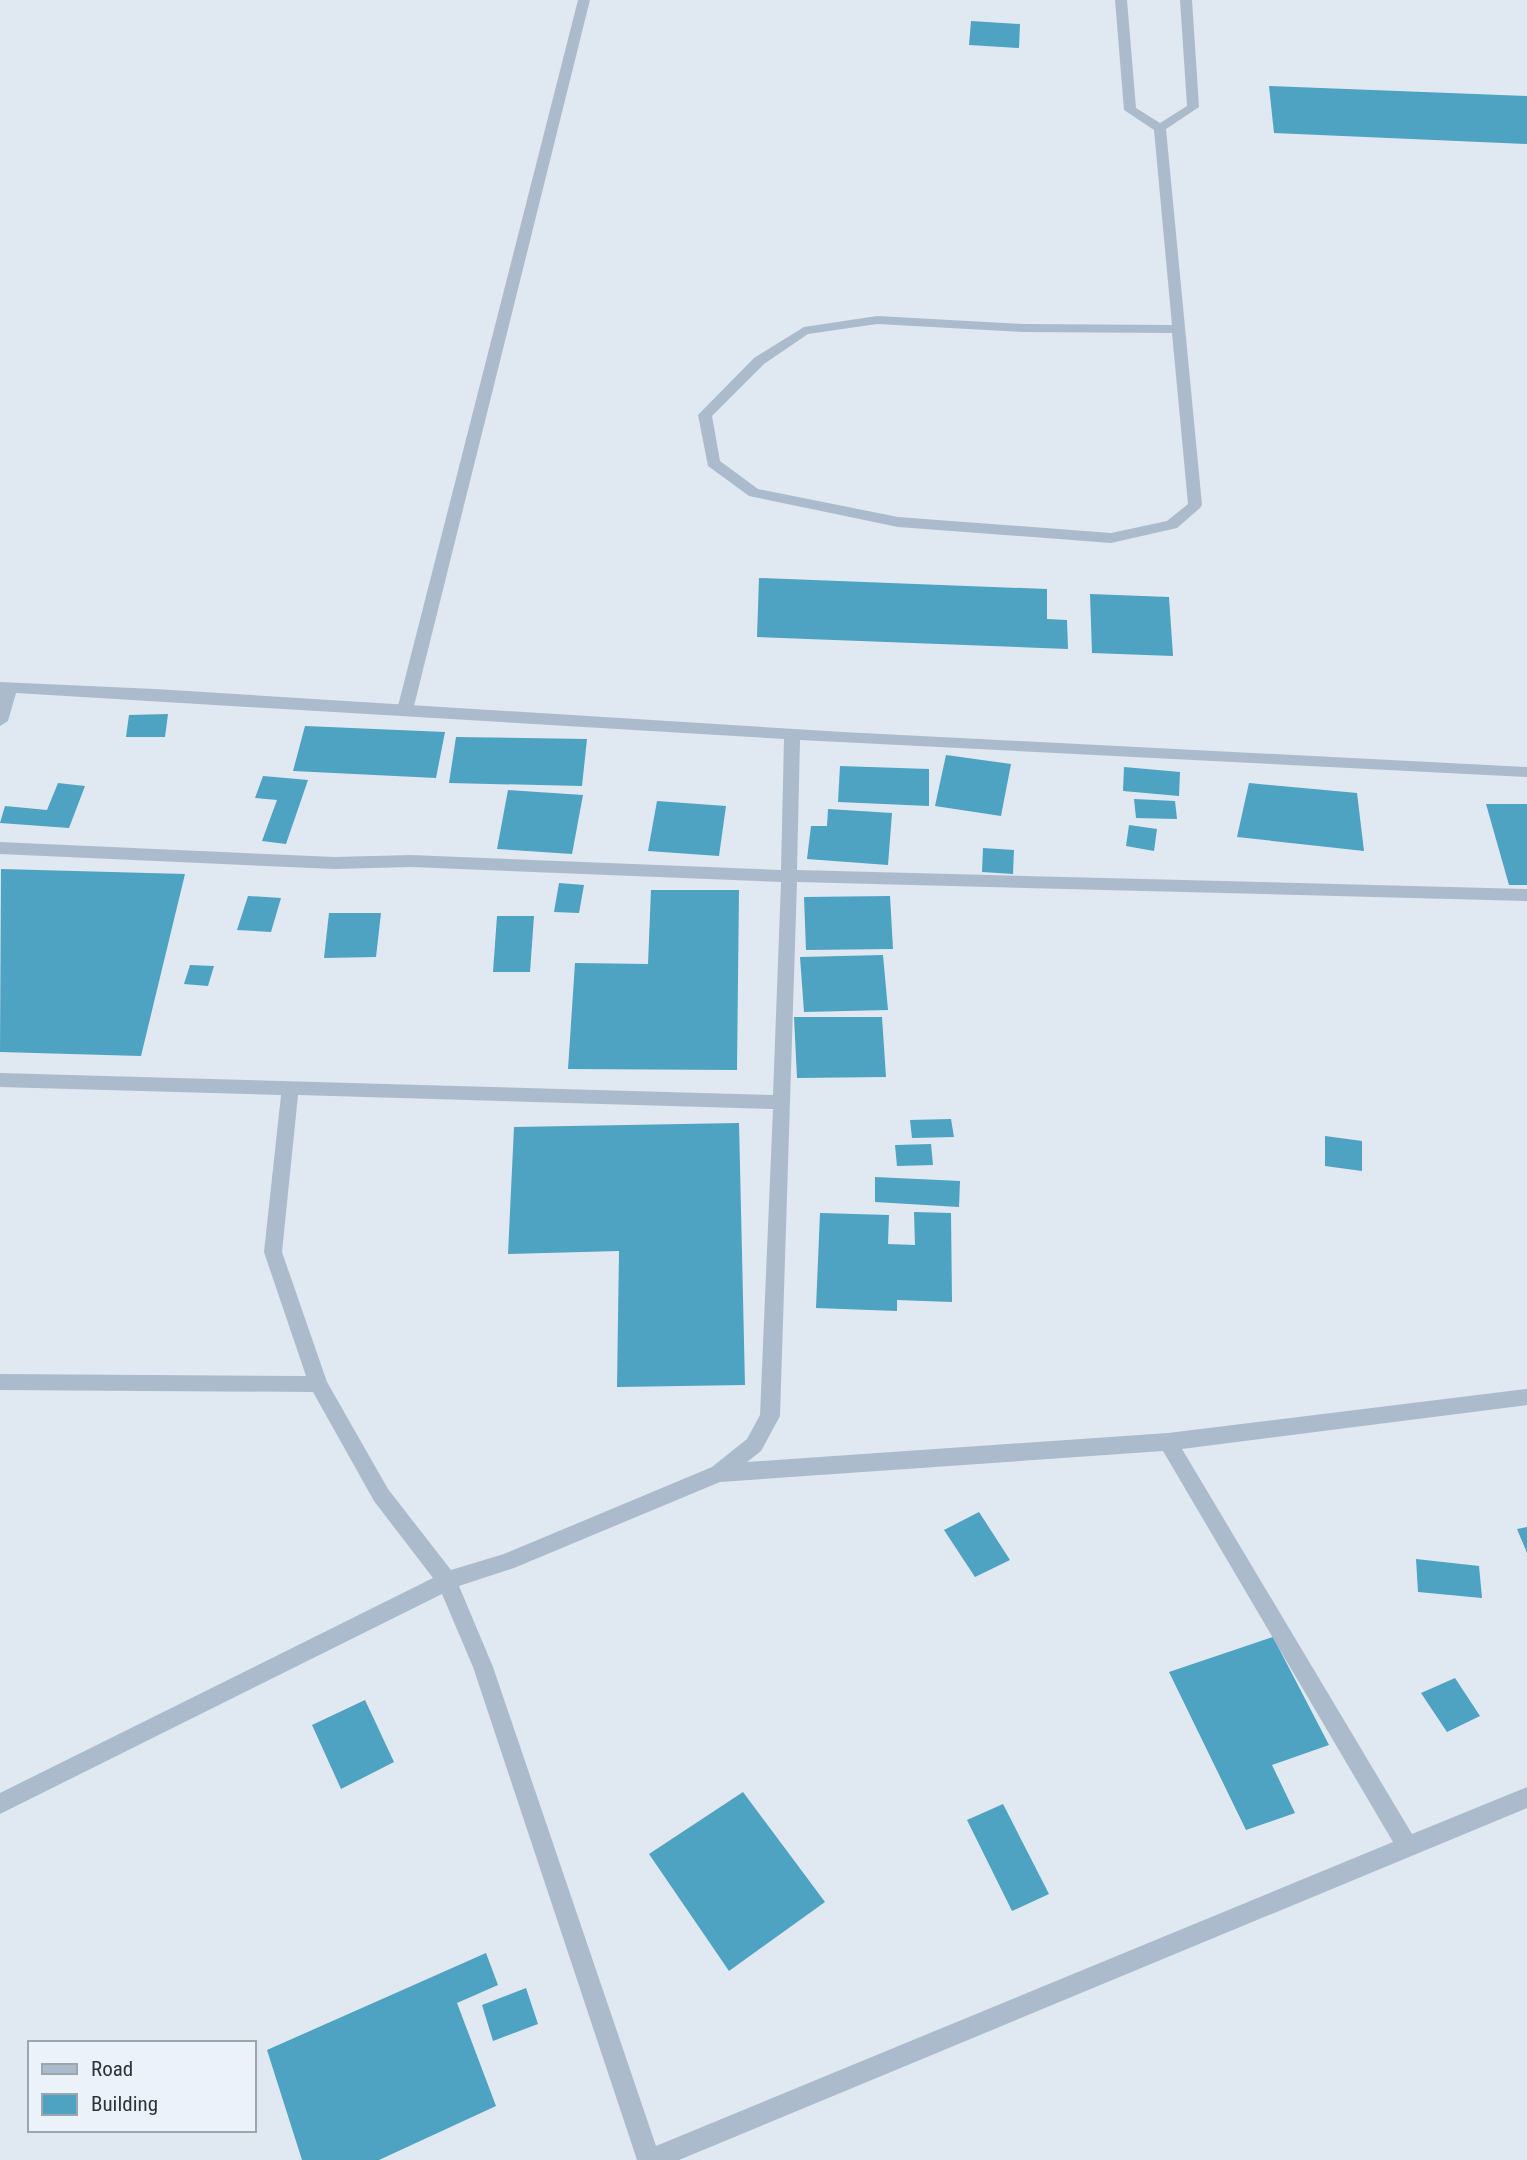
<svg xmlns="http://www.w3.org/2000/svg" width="1527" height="2160" viewBox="0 0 1527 2160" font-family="'Roboto Condensed',sans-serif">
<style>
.building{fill:#4ea2c2}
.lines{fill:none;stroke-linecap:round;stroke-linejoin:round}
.service{fill:#acbbcb;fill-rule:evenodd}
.minor{fill:#acbbcb;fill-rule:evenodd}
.tertiary{fill:#acbbcb;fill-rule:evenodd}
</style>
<rect width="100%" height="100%" fill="#e0e8f2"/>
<g class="building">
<polygon points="971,21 1020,24 1019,48 969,45"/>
<polygon points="1269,86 1527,96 1527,144 1274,133"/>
<polygon points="759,578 1047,589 1047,619 1067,620 1068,649 757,637"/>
<polygon points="1090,594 1169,597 1173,656 1092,653"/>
<polygon points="168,714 165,737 126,737 129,715"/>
<polygon points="305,726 445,732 436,778 293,771"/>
<polygon points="456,737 587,739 582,786 449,783"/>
<polygon points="946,755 1011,764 1001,816 935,806"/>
<polygon points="840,766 929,769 929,806 838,802"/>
<polygon points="1124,767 1180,772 1179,796 1123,791"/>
<polygon points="263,776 308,780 286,844 262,841 277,800 255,798"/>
<polygon points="58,783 85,786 69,828 0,823 5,806 47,810"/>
<polygon points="1249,783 1357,793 1364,851 1237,837"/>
<polygon points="508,790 583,795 572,854 497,849"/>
<polygon points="1134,799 1175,801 1177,819 1136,818"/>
<polygon points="657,801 726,806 719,856 648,851"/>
<polygon points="1486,804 1527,804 1527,885 1509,885"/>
<polygon points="828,809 892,813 888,865 807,859 811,826 827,826"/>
<polygon points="1129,825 1157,829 1154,851 1126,846"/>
<polygon points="983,848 1014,850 1013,874 982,872"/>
<polygon points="1,869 185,874 141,1056 0,1052"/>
<polygon points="559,883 584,885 579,913 554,912"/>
<polygon points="651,890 739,890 737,1070 568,1069 575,963 648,964"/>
<polygon points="248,896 281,898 271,932 237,930"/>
<polygon points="890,896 893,949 806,950 804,897"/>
<polygon points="329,913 381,913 376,957 324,958"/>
<polygon points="497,916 534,916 530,972 493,972"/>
<polygon points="883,955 888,1010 804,1012 800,957"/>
<polygon points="190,965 214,966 208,986 184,984"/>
<polygon points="794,1017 882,1017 886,1077 797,1078"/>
<polygon points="951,1119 954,1137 912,1138 910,1120"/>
<polygon points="739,1123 745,1385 617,1387 619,1251 508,1254 514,1127"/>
<polygon points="1325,1136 1362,1141 1362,1171 1325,1166"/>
<polygon points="931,1144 933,1165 897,1166 895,1145"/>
<polygon points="875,1177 960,1181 959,1207 875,1202"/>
<polygon points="914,1212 951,1213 952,1302 897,1300 897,1311 816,1308 820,1213 889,1215 888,1244 915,1245"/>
<polygon points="979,1512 1010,1560 975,1577 944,1530"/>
<polygon points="1527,1527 1527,1553 1517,1529"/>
<polygon points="1416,1559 1479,1566 1482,1598 1418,1592"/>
<polygon points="1273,1637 1329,1745 1272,1765 1295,1813 1246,1830 1169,1672"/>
<polygon points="1455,1678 1480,1716 1447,1732 1421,1693"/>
<polygon points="365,1700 394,1762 341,1789 312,1725"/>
<polygon points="743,1792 825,1902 729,1971 649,1854"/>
<polygon points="1003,1804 1049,1894 1012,1911 967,1820"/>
<polygon points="486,1953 498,1985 457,2003 496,2106 379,2160 302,2160 267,2050"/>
<polygon points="526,1988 538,2024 493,2041 482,2005"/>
</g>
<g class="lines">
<path class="service" d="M 1115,0 L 1127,0 L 1136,108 L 1160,123 L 1187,106 L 1180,0 L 1192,0 L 1199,107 L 1166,129 L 1202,505 L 1200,508 L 1177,528 L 1111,543 L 898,527 L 749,496 L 708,466 L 698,415 L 754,358 L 804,327 L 877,316 L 1024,324 L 1172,325 L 1154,130 L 1124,110 ZM 877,324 L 1024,332 L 1172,333 L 1188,504 L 1167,521 L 1111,533 L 898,517 L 758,489 L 720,461 L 712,416 L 764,364 L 808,334 Z"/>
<path class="minor" d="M 0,682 L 155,689 L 843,732 L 1527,767 L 1527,777 L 800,740 L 797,870 L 1527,889 L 1527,901 L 797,882 L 780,1416 L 761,1451 L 747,1462 L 1168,1433 L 1527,1389 L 1527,1405 L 1182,1449 L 1412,1834 L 1527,1787 L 1527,1808 L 679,2160 L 637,2160 L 473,1667 L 442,1594 L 0,1814 L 0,1793 L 433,1578 L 374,1501 L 313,1392 L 0,1390 L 0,1374 L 306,1376 L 264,1252 L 281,1095 L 0,1087 L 0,1073 L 773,1095 L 781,882 L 411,867 L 334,869 L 0,854 L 0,842 L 334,857 L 411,855 L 781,870 L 784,739 L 16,693 L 8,721 L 0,726 ZM 298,1095 L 773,1109 L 760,1415 L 747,1439 L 712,1467 L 504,1554 L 451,1570 L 388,1489 L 327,1382 L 282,1252 ZM 1163,1451 L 1393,1842 L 656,2146 L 493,1667 L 459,1586 L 514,1568 L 720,1482 Z"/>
<polygon class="tertiary" points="578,0 590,0 413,710 405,715 397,710"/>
</g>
<rect x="28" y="2041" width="228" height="91" fill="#ecf2fa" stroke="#9ea6ad" stroke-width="2"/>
<rect x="42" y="2064" width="35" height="10" fill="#acbbcb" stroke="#9ea6ad" stroke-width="2"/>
<text x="91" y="2076" font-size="21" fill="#2a3439">Road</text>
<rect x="42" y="2094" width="35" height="21" fill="#4ea2c2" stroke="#9ea6ad" stroke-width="2"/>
<text x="91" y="2111" font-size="21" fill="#2a3439">Building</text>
</svg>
